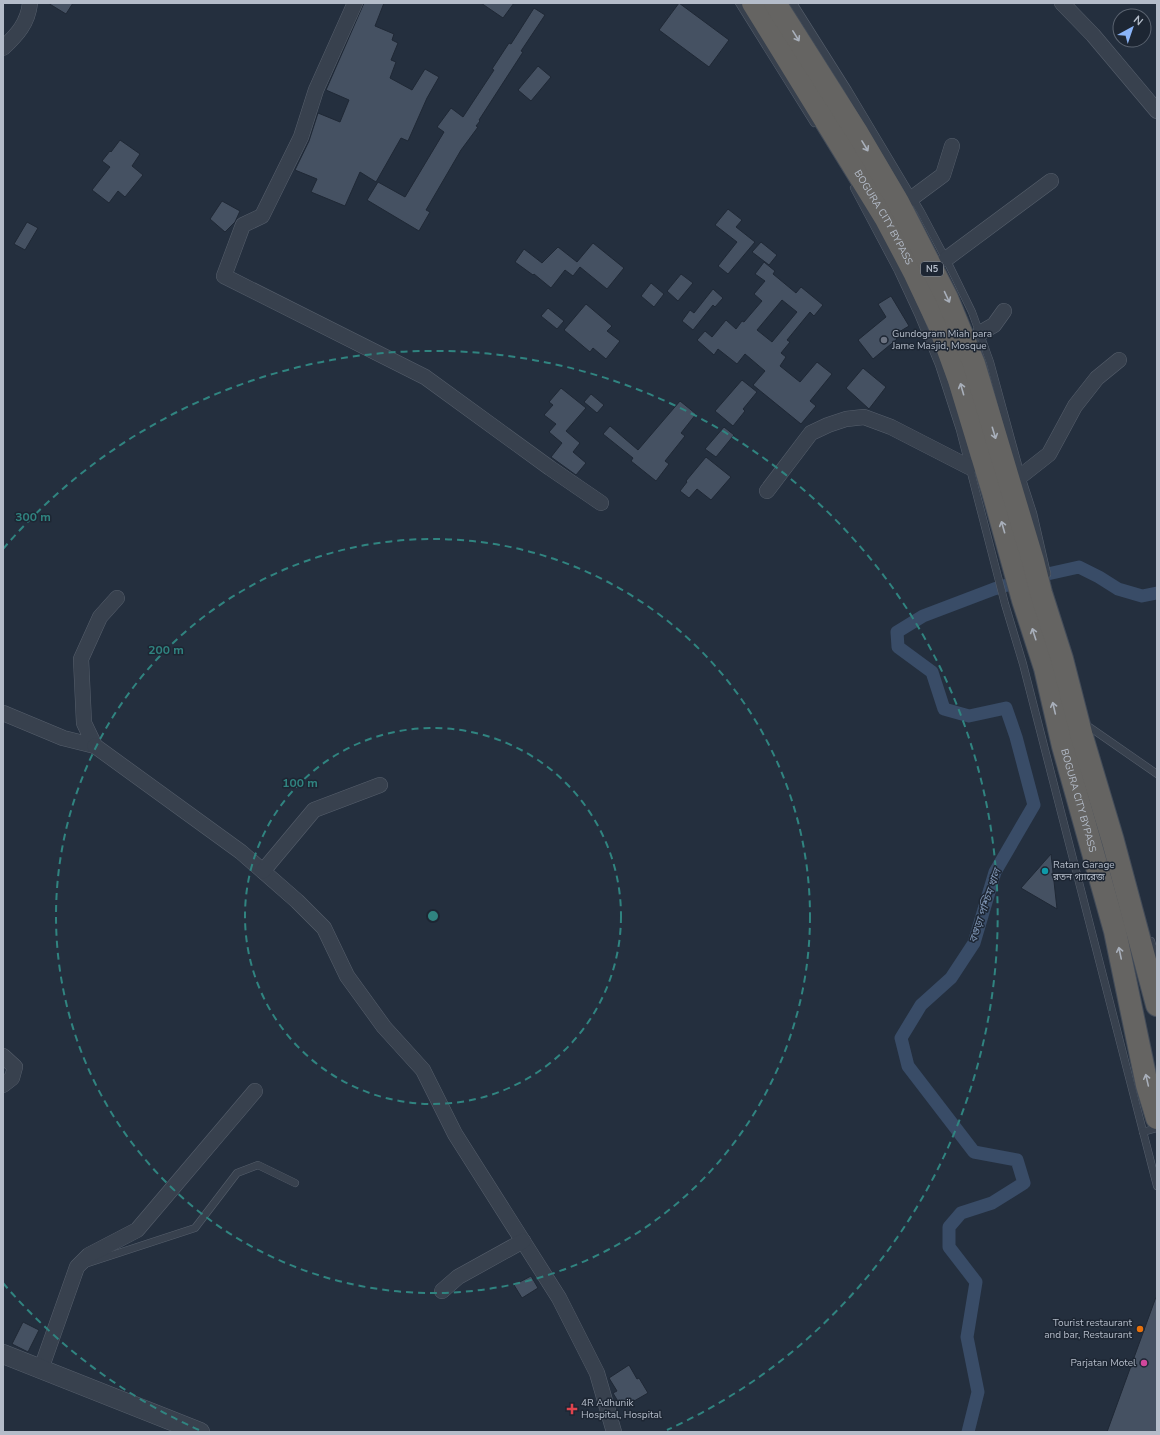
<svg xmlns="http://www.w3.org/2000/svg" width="1160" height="1435" viewBox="0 0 1160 1435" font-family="'Nunito Sans','Noto Sans Bengali',sans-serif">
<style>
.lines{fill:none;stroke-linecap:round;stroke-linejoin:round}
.canal{stroke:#394c67;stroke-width:13}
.building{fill:#455162;stroke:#1f2835;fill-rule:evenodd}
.service-casing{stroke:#565f6c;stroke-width:8}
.minor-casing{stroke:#565f6c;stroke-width:16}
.tertiary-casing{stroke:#565f6c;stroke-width:20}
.trunk-casing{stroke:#434c59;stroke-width:24}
.service{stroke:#38414e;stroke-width:7}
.minor{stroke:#38414e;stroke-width:15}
.tertiary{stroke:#38414e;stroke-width:19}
.trunk{stroke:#656462;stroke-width:22}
.oneway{stroke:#a8afba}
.ring{fill:none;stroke:#308480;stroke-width:2;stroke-dasharray:7 5}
.worship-dot{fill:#6b7280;stroke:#1d2633;stroke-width:1.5}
.culture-dot{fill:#0f9aa8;stroke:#1d2633;stroke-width:1.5}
.food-dot{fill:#e8710a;stroke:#1d2633;stroke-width:1.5}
.hotel-dot{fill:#d1479c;stroke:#1d2633;stroke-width:1.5}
.health-dot{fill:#e0444e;stroke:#1d2633;stroke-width:1.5}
.labels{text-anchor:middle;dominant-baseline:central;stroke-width:3;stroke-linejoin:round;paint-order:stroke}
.shield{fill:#1d2633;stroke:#878f9c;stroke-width:1}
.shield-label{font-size:9px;font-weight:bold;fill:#b4bcc9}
.street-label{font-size:10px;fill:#b4bcc9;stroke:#1d2633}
.poi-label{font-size:10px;fill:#b4bcc9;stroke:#1d2633;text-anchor:start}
.water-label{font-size:11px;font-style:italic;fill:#7c92b1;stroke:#1d2633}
.centre{fill:#308480;stroke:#1d2633;stroke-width:2}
.ring-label{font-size:12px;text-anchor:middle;font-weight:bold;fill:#308480;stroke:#1d2633;stroke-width:3;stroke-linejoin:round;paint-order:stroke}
</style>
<rect width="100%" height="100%" fill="#242f3e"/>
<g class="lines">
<polyline class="canal" points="968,1432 978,1392 967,1337 976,1282 949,1247 949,1227 961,1213 992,1203 1024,1183 1017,1160 974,1152 908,1066 901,1038 921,1005 951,978 974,943 995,872 1034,805 1016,737 1006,708 969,716 944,709 932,672 898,647 897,632 923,616 994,589 1034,577 1079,567 1099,577 1118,589 1142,596 1157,593"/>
</g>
<g class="building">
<polygon points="48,3 73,3 66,14"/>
<polygon points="364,3 384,3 375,26 394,34 392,40 398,43 391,60 396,62 390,78 412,90 425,69 439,77 427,98 408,141 401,138 376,182 360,172 345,206 311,192 317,179 295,170 309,141 318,113 340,122 349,100 326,90"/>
<polygon points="481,3 514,3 503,18"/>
<polygon points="679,3 729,40 709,67 659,30"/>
<polygon points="534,8 545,15 521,51 523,52 479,120 480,121 476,126 478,127 461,150 426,210 430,212 419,231 367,200 378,182 405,197 444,132 437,127 451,108 463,117 494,70 492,69 509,43 511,44"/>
<polygon points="538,66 551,77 531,101 518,90"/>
<polygon points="120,140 140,154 132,166 143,175 125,197 118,191 109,203 92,190 110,167 102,161 110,151 111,152"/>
<polygon points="222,201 240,211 235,222 225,232 210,219"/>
<polygon points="728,209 742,220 736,227 755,242 728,274 718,266 737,242 715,225"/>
<polygon points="27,222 38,228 25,250 14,244"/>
<polygon points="761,242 777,255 769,265 752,252"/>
<polygon points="593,243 624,268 607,289 580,267 573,276 565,270 551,288 534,274 533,275 515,262 524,249 542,263 558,247 577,262"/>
<path d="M 764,262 L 775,271 L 773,274 L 796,293 L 801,287 L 823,305 L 814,316 L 810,312 L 787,340 L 790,342 L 781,353 L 786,357 L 780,366 L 800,382 L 817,362 L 832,374 L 810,401 L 816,406 L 801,424 L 753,385 L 765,371 L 745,354 L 737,364 L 718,349 L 714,355 L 697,340 L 705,331 L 712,337 L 726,320 L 736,329 L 742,321 L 744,322 L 762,301 L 754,294 L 765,281 L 755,274 ZM 782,300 L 797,312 L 772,342 L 757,330 Z"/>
<polygon points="681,274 693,283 678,301 667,291"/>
<polygon points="651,283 664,294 654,307 641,296"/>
<polygon points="713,289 723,298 715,307 713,305 693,330 682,321 690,310 694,313"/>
<polygon points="891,296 909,326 894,335 897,339 873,359 858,340 886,317 878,304"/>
<polygon points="586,304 612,326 607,331 620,341 606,359 593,348 590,352 564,330"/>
<polygon points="548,308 564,321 557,329 541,316"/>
<polygon points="863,368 886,387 869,409 846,388"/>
<polygon points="742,380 757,392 743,409 745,411 733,426 715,411"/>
<polygon points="561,388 586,408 566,431 580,443 573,452 586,463 576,475 551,457 562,443 549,432 556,424 544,415 553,405 549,402"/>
<polygon points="591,394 604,405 597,413 584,402"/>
<polygon points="680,401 696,414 681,433 685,436 665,461 669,464 656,481 631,461 633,458 603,434 610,426 638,450"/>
<polygon points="724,427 734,435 716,457 705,449"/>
<polygon points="706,457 731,477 711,500 697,489 689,498 680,491 687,482 686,481"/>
<polygon points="1051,854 1057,909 1021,888"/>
<polygon points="531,1276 538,1288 522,1298 514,1285"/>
<polygon points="1156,1297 1157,1298 1157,1432 1107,1432"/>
<polygon points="23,1322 39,1330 28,1352 12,1344"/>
<polygon points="629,1365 637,1379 639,1378 648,1393 622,1408 613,1393 617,1391 609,1378"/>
</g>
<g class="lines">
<g class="service-casing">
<g id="service">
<polyline points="739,3 814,123"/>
<polyline points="793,3 848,90 921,212 949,265 972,312 990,362 1021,476 1033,513 1047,574"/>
<polyline points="854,188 898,271 918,314 939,365 960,430 1005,604 1023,664 1043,742 1157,1186"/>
<polyline points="1085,724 1157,774"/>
<polyline points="1151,941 1157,962"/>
<polyline points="1143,1132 1157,1128"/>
<polyline points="85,1264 195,1228 237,1173 258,1165 295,1183"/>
</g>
</g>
<g class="minor-casing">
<g id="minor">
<polyline points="355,3 316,90 301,137 262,216 243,225 224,276 425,377 550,468 601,503"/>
<polyline points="1062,3 1093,35 1157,111"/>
<path d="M 3,48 C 17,35 28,23 30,3"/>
<polyline points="912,198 943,175 952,146"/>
<polyline points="946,259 1051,181"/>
<polyline points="980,333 994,325 1004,311"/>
<polyline points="1021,476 1049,454 1075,406 1097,378 1119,360"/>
<polyline points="767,491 811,433 828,425 846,419 864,417 891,427 969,467"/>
<polyline points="3,713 63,738 95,746 84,723 81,659 100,617 117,598"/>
<polyline points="95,746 241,852 297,901 324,928 347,976 384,1027 423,1070 455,1134 559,1298 597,1373 614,1432"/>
<polyline points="263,871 314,810 380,785"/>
<polyline points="3,1056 15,1067 12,1078 3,1085"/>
<polyline points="442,1291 458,1277 523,1241"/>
<polyline points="41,1369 77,1267 89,1255 137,1230 255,1091"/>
</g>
</g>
<g class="tertiary-casing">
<polyline id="tertiary" points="3,1354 200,1432"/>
</g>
<g class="trunk-casing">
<g id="trunk">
<path id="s1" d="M 753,3 L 886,219 L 914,272 L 939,325 L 959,380 L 993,492 L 1023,600 L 1045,668 L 1063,746 L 1115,931 L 1147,1085 L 1157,1118"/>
<polyline points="775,3 858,134 898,202 947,298 974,364 1033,561 1041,593 1062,659 1082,737 1113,841 1157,1005"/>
</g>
</g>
<use href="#service" class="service"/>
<use href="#minor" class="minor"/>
<use href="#tertiary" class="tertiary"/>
<use href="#trunk" class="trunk"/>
</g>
<defs><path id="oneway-shaft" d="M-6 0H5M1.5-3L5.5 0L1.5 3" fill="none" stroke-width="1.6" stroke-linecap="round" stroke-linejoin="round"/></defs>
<g class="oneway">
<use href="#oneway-shaft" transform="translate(796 36) rotate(58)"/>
<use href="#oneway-shaft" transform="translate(865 146) rotate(59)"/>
<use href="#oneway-shaft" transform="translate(947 297) rotate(65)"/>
<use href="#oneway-shaft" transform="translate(962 389) rotate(-106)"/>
<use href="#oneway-shaft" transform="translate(994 433) rotate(73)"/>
<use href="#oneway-shaft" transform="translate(1003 527) rotate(-106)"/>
<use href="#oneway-shaft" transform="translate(1034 634) rotate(-108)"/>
<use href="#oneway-shaft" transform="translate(1054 708) rotate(-103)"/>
<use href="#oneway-shaft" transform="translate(1120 953) rotate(-102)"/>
<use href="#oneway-shaft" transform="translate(1147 1080) rotate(-103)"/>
</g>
<g class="ring">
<circle cx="433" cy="916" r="188"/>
<circle cx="433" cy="916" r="377"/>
<path d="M199 1430A565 565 0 0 1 3 1283M3 549A565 565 0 1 1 667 1430"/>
</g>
<circle class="worship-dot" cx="884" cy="340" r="4"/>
<circle class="culture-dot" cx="1045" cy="871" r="4"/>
<circle class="food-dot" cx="1140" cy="1329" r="4"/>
<circle class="hotel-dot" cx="1144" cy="1363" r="4"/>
<path class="health-dot" d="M570 1403h4v4h4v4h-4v4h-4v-4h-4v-4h4z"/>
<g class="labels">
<rect class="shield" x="921" y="262" width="22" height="14" rx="3"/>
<g class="shield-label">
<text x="932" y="269">N5</text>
</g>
<g class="street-label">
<text stroke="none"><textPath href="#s1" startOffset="251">BOGURA CITY BYPASS</textPath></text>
<text stroke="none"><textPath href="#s1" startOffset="868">BOGURA CITY BYPASS</textPath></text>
</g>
<g class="poi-label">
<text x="892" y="334">Gundogram Miah para<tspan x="892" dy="12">Jame Masjid, Mosque</tspan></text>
<text x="1053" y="865">Ratan Garage<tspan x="1053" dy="12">রতন গ্যারেজ</tspan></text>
<text x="1132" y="1323" text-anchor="end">Tourist restaurant<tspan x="1132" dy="12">and bar, Restaurant</tspan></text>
<text x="1136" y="1363" text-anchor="end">Parjatan Motel</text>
<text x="581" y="1403">4R Adhunik<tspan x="581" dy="12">Hospital, Hospital</tspan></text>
</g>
<g class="water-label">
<text transform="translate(985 906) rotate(-71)">বগুড়া পশ্চিম খাল</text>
</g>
</g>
<circle cx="433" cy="916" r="6" class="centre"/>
<g class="ring-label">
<text x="33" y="521">300 m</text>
<text x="166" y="654">200 m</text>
<text x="300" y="787">100 m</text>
</g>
<rect width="1160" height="1435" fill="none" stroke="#b4bcc9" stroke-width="8"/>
<g transform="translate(1132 28) rotate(40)"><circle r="19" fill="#1d2633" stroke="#59626f"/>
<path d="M0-3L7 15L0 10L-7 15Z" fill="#8ab4f8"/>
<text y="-6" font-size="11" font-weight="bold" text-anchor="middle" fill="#b4bcc9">N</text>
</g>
</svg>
